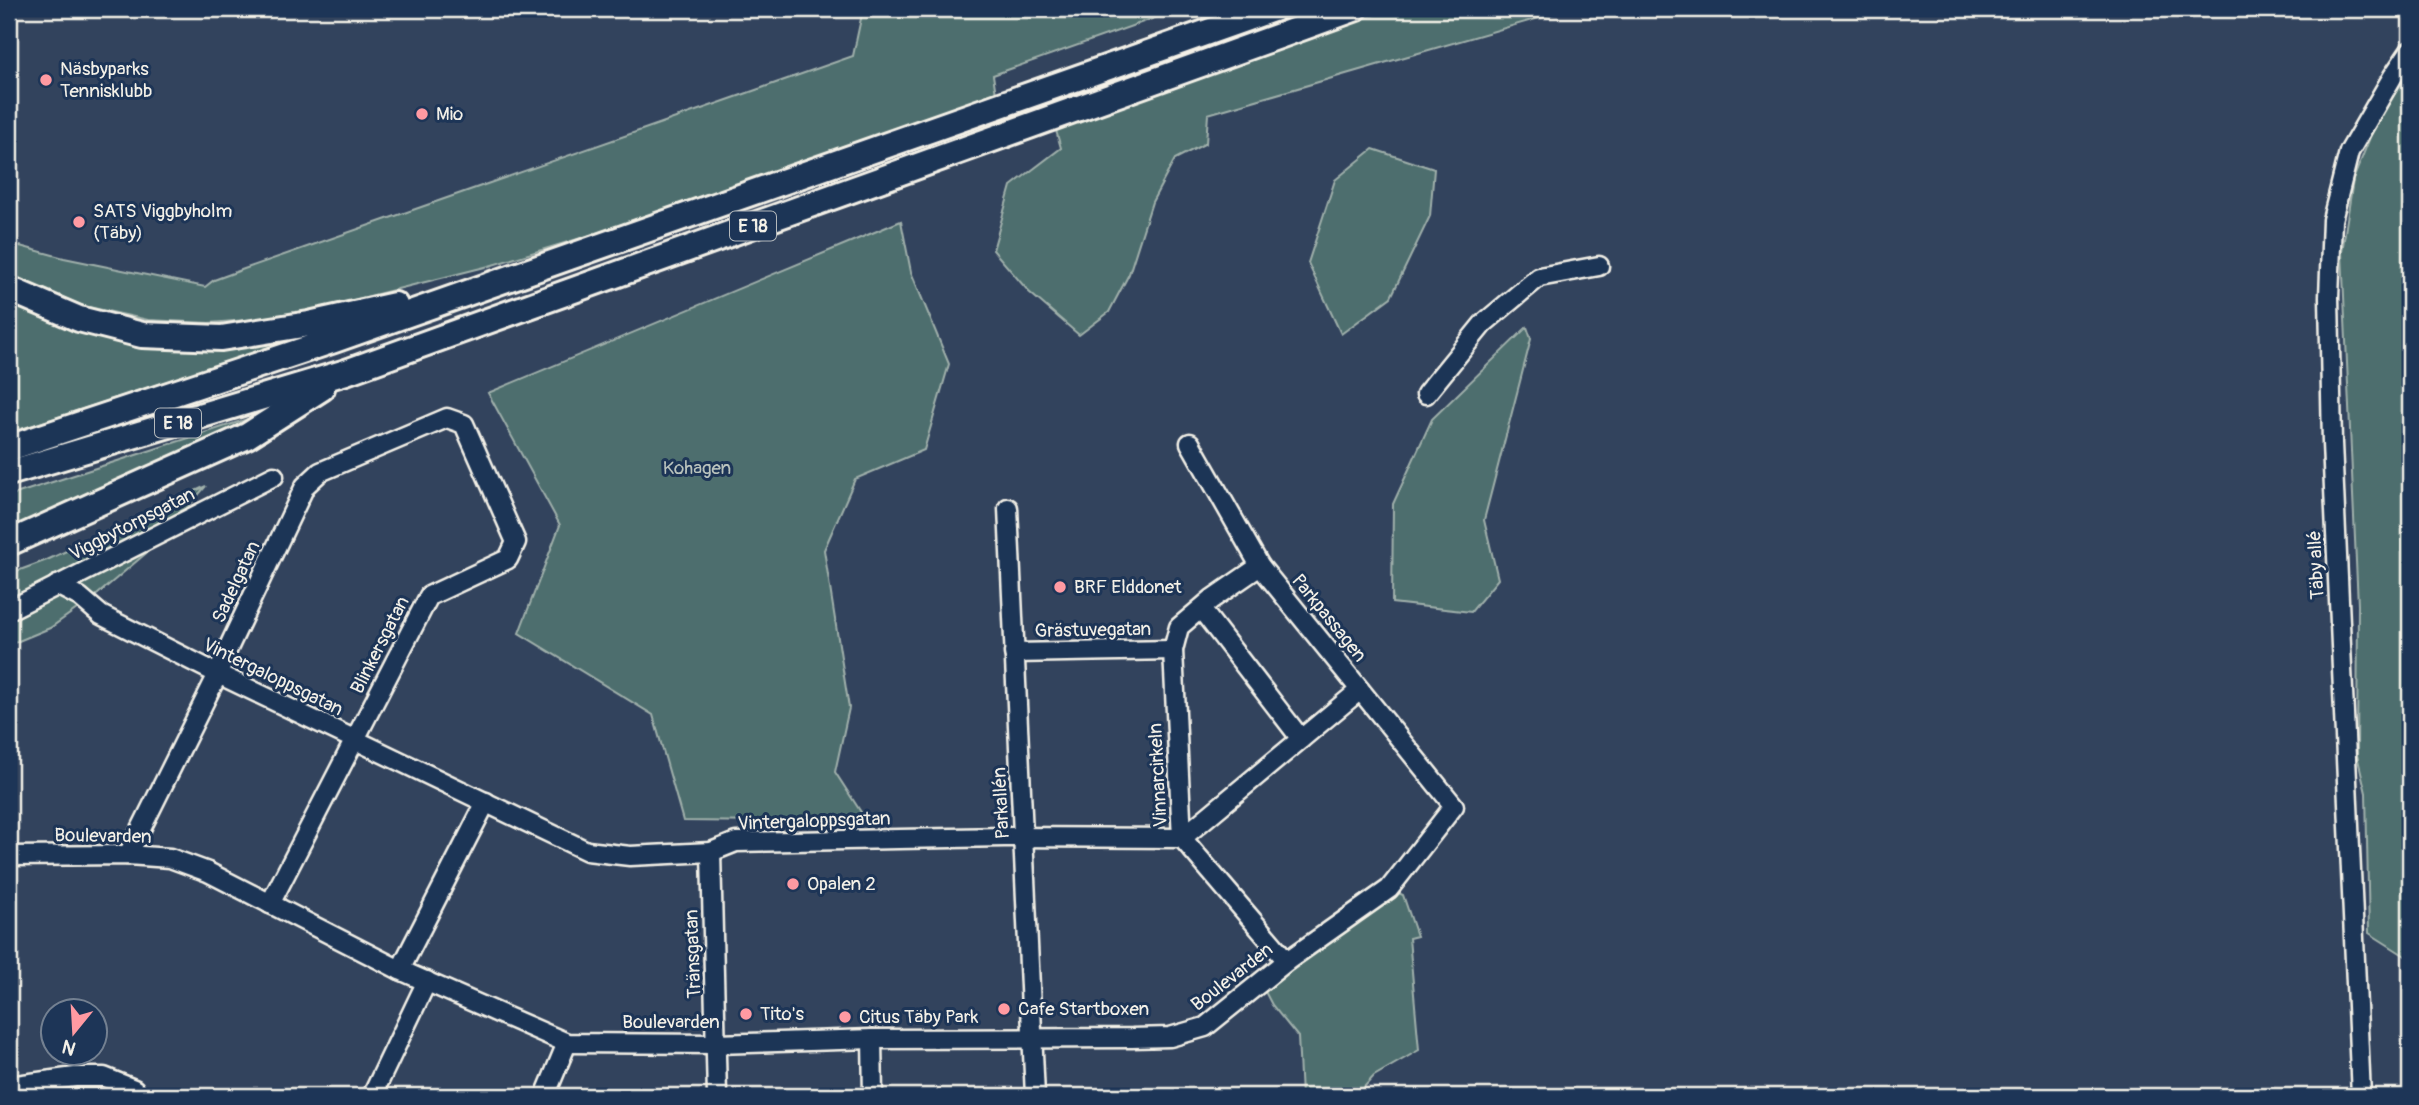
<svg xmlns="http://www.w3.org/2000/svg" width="2419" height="1105" viewBox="0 0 2419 1105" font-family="Pangolin,sans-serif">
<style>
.green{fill:#4d6e6e;stroke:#a0b0ab;stroke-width:2}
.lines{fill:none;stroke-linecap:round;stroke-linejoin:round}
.minor-casing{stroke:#f4f1e8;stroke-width:23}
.highway-casing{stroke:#f4f1e8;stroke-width:30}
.minor{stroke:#1d3557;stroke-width:18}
.highway{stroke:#1d3557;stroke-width:24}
.poi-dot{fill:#ff9aa2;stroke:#1d3557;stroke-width:2.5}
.labels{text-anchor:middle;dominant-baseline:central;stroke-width:6;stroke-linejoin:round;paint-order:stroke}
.shield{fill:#1d3557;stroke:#b4b9bc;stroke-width:2}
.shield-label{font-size:18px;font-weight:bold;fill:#f4f1e8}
.poi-label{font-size:19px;fill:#f4f1e8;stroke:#1d3557;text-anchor:start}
.park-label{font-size:19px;fill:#bac3bd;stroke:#1d3557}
.street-label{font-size:19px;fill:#f4f1e8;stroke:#1d3557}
</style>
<rect width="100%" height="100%" fill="#32435d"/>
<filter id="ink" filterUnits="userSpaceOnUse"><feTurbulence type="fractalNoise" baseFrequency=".0143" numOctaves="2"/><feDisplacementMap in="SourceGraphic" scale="14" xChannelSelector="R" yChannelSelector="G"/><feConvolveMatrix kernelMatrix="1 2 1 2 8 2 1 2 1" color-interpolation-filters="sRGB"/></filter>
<g filter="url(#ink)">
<g class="green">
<polygon points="863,9 1180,9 993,75 996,94 591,235 489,266 286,317 209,323 148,320 75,304 9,276 9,243 64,258 205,287 214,280 244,269 853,56"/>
<polygon points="1391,9 1570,9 1208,114 1206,143 1175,159 1152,202 1129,274 1109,312 1079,335 1029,292 993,250 1011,186 1061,148 1055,127"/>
<polygon points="2410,70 2410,959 2369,933 2366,793 2357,755 2358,605 2342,252 2353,180 2375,125"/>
<polygon points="1373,149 1434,169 1430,216 1391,297 1341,334 1308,263 1335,180"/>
<polygon points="901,221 911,272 949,364 924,450 855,479 824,550 849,708 835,772 868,823 683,821 653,715 519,633 560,525 488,393"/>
<polygon points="9,303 71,330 147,345 283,339 285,343 9,433"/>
<polygon points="1527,327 1531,339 1484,520 1498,579 1471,612 1392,603 1393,504 1432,419"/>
<polygon points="260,415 164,468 9,528 9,496"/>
<polygon points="206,486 151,549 98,594 50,628 9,645 9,574 47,560"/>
<polygon points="1389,889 1403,895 1417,936 1409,938 1419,1050 1374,1076 1356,1096 1301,1096 1298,1037 1272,1005 1260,982"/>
<polygon points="84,1087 107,1088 121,1096 9,1096"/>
</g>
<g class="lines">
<g class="minor-casing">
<g id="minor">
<polyline points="1426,394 1483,324 1539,277 1599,266"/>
<polyline points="1008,508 1035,1096"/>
<polyline points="57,585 80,597 101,615 218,674 587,851 630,856 711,852 736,842 1004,837 1182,838 1287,961"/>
<polyline points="1201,609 1301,739"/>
<polyline points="9,610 274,476"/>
<polyline points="1014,653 1173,650"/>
<polyline points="1182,838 1173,650 1179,627 1212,599 1260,566"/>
<polyline points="1182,838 1360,690"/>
<polyline points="711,852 717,1096"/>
<polyline points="128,855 218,674 224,657 305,486 320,472 447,418 464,424 516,542 508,559 429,596 270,904"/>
<polyline points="9,856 128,855 170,858 208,872 400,970 567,1043 717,1044 872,1039 1132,1038 1170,1037 1205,1027 1287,961 1389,889 1454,806 1260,566 1190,443"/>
<polyline points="400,970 486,802"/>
<polyline points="872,1039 873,1096"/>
<polyline points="9,1086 75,1077 104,1077 134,1089 137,1096"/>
<polyline points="372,1096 427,981"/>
<polyline points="545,1096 567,1043"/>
<polyline points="2361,1096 2332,443 2329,297 2332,220 2349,152 2393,76 2410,51"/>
</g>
</g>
<g class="highway-casing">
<g id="highway">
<polyline points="9,289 79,319 142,335 221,338 309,324 395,305"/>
<polyline points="9,448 334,340 1273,9"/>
<polyline points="9,473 346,372 1354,9"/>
<polyline points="9,543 247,436 322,388"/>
</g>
</g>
<use href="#minor" class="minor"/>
<use href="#highway" class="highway"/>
</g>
</g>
<g class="poi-dot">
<circle cx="46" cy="80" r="7"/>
<circle cx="422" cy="114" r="7"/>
<circle cx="79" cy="222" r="7"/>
<circle cx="1060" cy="587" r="7"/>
<circle cx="793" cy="884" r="7"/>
<circle cx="1004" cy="1009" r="7"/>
<circle cx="746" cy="1014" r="7"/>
<circle cx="845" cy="1017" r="7"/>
</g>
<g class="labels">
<g class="shield">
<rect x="730" y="211.5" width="46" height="29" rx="5"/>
<rect x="155" y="408.5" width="46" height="29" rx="5"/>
</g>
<g class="shield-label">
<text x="753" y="226">E 18</text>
<text x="178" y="423">E 18</text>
</g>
<g class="poi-label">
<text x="60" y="69">Näsbyparks<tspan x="60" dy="22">Tennisklubb</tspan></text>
<text x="436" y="114">Mio</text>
<text x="93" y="211">SATS Viggbyholm<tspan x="93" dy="22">(Täby)</tspan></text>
<text x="1074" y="587">BRF Elddonet</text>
<text x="807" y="884">Opalen 2</text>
<text x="1018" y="1009">Cafe Startboxen</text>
<text x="760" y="1014">Tito's</text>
<text x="859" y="1017">Citus Täby Park</text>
</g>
<g class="park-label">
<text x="697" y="468">Kohagen</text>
</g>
<g class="street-label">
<text transform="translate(132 524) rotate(-27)">Viggbytorpsgatan</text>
<text transform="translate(2316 565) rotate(-93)">Täby allé</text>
<text transform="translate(236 582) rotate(-65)">Sadelgatan</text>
<text transform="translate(1329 618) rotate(51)">Parkpassagen</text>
<text transform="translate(1093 630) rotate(-1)">Grästuvegatan</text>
<text transform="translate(380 645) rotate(-63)">Blinkersgatan</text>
<text transform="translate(273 677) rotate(26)">Vintergaloppsgatan</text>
<text transform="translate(1158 775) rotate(-93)">Vinnarcirkeln</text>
<text transform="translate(1001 803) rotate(-93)">Parkallén</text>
<text transform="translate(814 821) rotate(-2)">Vintergaloppsgatan</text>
<text transform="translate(103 836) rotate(1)">Boulevarden</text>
<text transform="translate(693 954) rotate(-92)">Tränsgatan</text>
<text transform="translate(1232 977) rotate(-38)">Boulevarden</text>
<text x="671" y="1022">Boulevarden</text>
</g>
</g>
<rect width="2419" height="1105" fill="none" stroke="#1d3557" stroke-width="35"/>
<rect x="18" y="18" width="2384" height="1070" fill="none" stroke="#f4f1e8" stroke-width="2.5" filter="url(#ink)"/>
<g transform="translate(74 1032) rotate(198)"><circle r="33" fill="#1d3557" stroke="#738091" stroke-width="2"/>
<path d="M0-5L12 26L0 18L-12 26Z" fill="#ff9aa2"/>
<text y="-10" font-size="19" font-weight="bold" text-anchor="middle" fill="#f4f1e8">N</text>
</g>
</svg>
